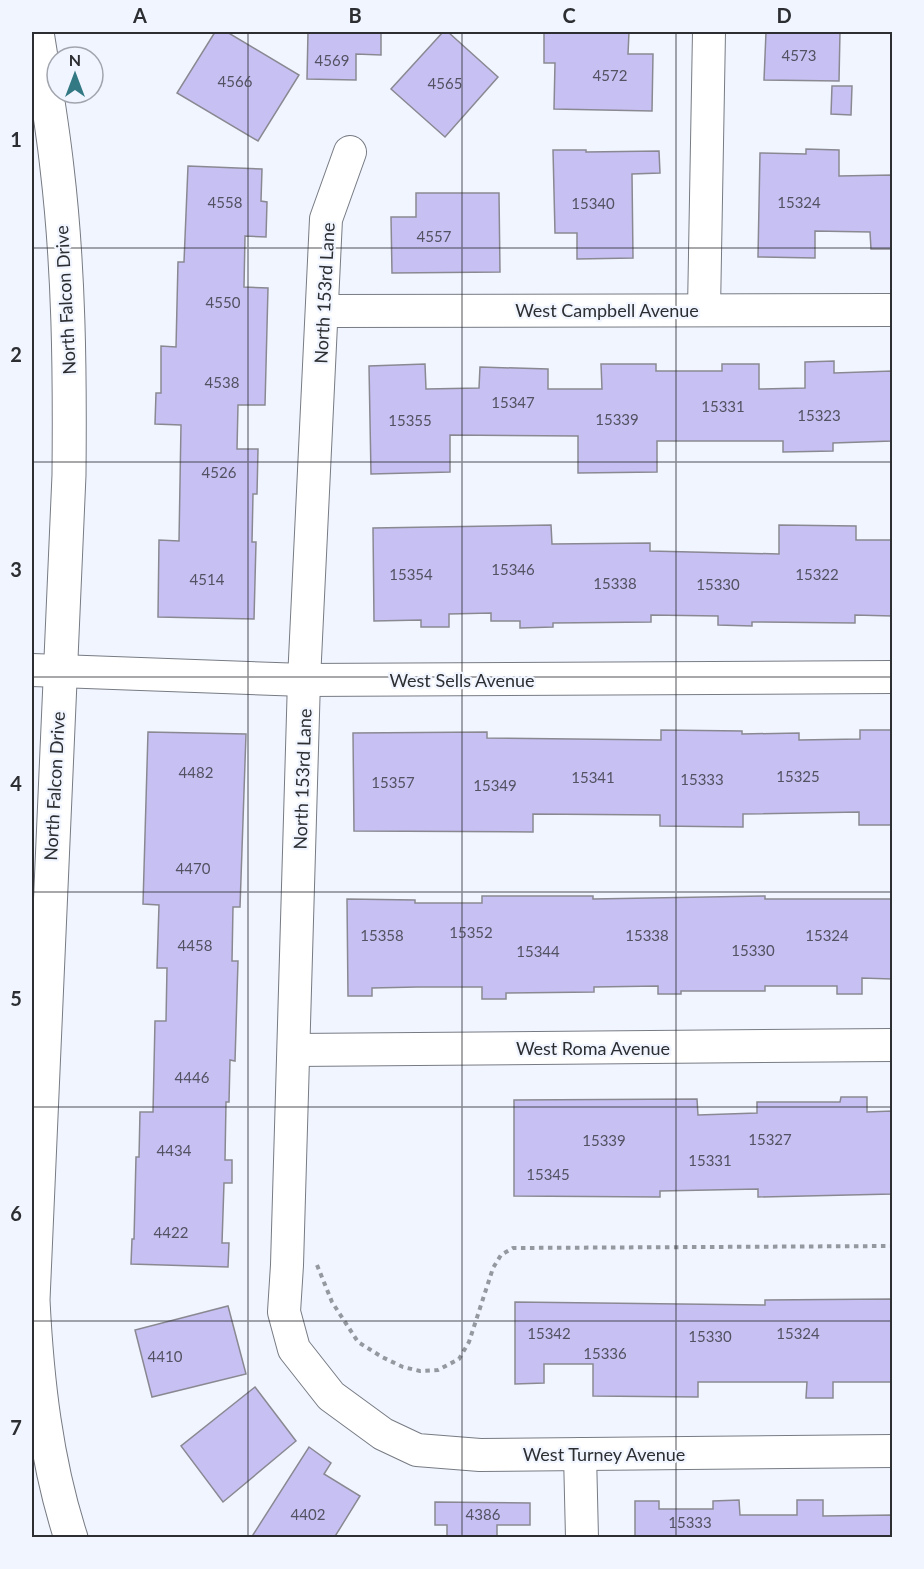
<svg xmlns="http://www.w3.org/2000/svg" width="924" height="1569" viewBox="0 0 924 1569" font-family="Lato,sans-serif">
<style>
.building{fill:#c7c0f3;stroke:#8a8992;stroke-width:1.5}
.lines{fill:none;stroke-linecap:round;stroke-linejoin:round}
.minor-casing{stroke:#777b83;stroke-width:34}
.tertiary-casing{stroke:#777b83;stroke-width:35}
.path{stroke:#94989f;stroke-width:4;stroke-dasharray:4.5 4.5;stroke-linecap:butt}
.minor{stroke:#fff;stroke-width:32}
.tertiary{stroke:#fff;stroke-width:33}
.grid{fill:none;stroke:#2c2e32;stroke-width:1.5;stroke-opacity:0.55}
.labels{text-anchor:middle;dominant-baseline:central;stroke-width:4.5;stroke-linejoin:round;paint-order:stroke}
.number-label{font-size:15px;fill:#535262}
.street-label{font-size:18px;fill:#2c2e32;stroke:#f0f5ff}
.neatline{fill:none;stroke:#2c2e32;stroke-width:2}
.grid-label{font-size:20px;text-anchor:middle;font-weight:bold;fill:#2c2e32}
</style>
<rect width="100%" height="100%" fill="#f0f5ff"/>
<g class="building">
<polygon points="215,32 227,32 299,75 258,141 177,93"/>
<polygon points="308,32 381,32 381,55 356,54 356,80 307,79"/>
<polygon points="443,32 448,32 498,77 445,137 391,89"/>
<polygon points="544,32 629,32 628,54 653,54 652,111 554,109 555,63 544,63"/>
<polygon points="766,32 840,32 839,81 764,80"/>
<polygon points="832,86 852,86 851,115 831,114"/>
<polygon points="806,149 839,150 839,176 892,175 892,249 871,249 870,232 815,231 815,258 758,257 760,153 806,154"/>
<polygon points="553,150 586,150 586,152 659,151 660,173 632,174 633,258 577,259 577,233 555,233"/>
<polygon points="188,166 262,169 261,201 267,202 266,237 245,236 244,287 268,288 265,405 238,405 237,449 258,449 257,494 253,494 252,542 256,542 254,619 158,617 159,540 179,541 181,425 155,424 156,393 161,393 161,346 176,347 178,262 184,262"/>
<polygon points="416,193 499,193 500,272 392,273 391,217 416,217"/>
<polygon points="834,361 834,373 892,371 892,441 833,443 833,451 783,452 783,441 657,441 657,472 578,473 578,436 450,435 450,472 371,474 369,366 425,364 426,389 479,388 480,367 548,369 548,389 602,389 601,364 656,364 656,371 722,371 722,364 759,364 759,389 805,388 805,362"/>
<polygon points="551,525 552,544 650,543 650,551 779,554 779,525 856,526 856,540 892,540 892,616 855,615 855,623 752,622 752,626 718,625 718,616 651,615 651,622 553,623 553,627 520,628 520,621 491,621 491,613 449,614 449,627 421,627 421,620 374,621 373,528"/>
<polygon points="661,730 742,731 742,734 799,733 799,740 860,739 860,730 892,730 892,825 859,825 859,812 743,814 743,827 660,826 660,815 533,814 533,832 354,831 353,733 487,732 487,738 661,740"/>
<polygon points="148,732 246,734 240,907 233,907 232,961 238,961 235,1061 230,1060 229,1102 226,1102 225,1160 232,1160 232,1183 224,1183 222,1243 229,1243 228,1267 131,1264 132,1239 134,1239 136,1157 139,1157 140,1112 153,1112 155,1021 166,1021 167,968 157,968 159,905 143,904"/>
<polygon points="482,896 593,896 593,899 765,896 765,899 892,899 892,979 862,978 862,994 837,994 837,986 765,986 765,991 681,991 681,994 658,994 658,986 594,987 594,992 506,993 506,999 482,999 482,987 417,987 372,988 372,996 348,996 347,899 415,900 415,903 482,903"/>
<polygon points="841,1097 867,1097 867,1112 892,1111 892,1194 758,1197 758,1189 660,1191 660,1197 514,1196 514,1100 697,1099 698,1115 757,1113 757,1102 840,1102"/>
<polygon points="892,1299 892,1382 833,1382 833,1398 806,1398 807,1382 698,1382 698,1397 593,1396 593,1364 544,1364 544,1383 515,1384 515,1302 765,1305 765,1300"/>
<polygon points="228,1306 246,1374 152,1397 135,1330"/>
<polygon points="255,1387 296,1441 223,1502 181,1446"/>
<polygon points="309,1447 331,1463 324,1474 360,1496 334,1538 251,1538"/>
<polygon points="739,1500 740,1515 797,1515 797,1500 823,1500 823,1516 892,1515 892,1538 635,1538 635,1501 659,1501 659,1509 713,1509 713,1501"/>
<polygon points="435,1502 530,1503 530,1525 497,1525 497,1538 447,1538 447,1525 435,1525"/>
</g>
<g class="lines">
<g class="minor-casing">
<g id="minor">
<polyline points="350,152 326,219 304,680 287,1265 284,1312 294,1349 331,1396 383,1434 417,1450 480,1455 892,1451"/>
<polyline points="704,310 709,32"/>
<polyline points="322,311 892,310"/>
<polyline points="32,670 304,680 892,677"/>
<polyline points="294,1050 892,1045"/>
<polyline points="580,1454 582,1538"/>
</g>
</g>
<g class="tertiary-casing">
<path id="tertiary" d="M 37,32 C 44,77 52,122 57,168 C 69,269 70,372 69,475 L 33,1300 C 37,1380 46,1461 71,1538"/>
</g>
<polyline class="path" points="317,1265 332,1302 358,1342 382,1357 403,1367 420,1371 438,1370 459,1359 469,1342 493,1268 501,1255 513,1248 892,1246"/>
<use href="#minor" class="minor"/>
<use href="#tertiary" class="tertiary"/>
</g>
<path class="grid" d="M 248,32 L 248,1538M 462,32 L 462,1538M 676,32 L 676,1538M 32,248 L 892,248M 32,462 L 892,462M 32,677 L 892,677M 32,892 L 892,892M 32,1107 L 892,1107M 32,1321 L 892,1321"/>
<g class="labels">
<g class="number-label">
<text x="799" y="55">4573</text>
<text x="332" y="60">4569</text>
<text x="610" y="75">4572</text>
<text x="235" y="81">4566</text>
<text x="445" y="83">4565</text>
<text x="225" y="202">4558</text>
<text x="799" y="202">15324</text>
<text x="593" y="203">15340</text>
<text x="434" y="236">4557</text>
<text x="223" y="302">4550</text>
<text x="222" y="382">4538</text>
<text x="513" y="402">15347</text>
<text x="723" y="406">15331</text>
<text x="819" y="415">15323</text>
<text x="617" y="419">15339</text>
<text x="410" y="420">15355</text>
<text x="219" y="472">4526</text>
<text x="513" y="569">15346</text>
<text x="411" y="574">15354</text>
<text x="817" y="574">15322</text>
<text x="207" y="579">4514</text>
<text x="615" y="583">15338</text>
<text x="718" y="584">15330</text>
<text x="196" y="772">4482</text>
<text x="798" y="776">15325</text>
<text x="593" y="777">15341</text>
<text x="702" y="779">15333</text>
<text x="393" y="782">15357</text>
<text x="495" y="785">15349</text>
<text x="193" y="868">4470</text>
<text x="471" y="932">15352</text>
<text x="382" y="935">15358</text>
<text x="647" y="935">15338</text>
<text x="827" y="935">15324</text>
<text x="195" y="945">4458</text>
<text x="753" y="950">15330</text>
<text x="538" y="951">15344</text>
<text x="192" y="1077">4446</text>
<text x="770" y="1139">15327</text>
<text x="604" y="1140">15339</text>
<text x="174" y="1150">4434</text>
<text x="710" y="1160">15331</text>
<text x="548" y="1174">15345</text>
<text x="171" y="1232">4422</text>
<text x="549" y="1333">15342</text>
<text x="798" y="1333">15324</text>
<text x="710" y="1336">15330</text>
<text x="605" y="1353">15336</text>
<text x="165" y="1356">4410</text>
<text x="308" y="1514">4402</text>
<text x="483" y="1514">4386</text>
<text x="690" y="1522">15333</text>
</g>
<g class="street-label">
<text transform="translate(324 293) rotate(-87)">North 153rd Lane</text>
<text transform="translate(65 300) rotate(-93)">North Falcon Drive</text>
<text x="607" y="310">West Campbell Avenue</text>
<text x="462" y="680">West Sells Avenue</text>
<text transform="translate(302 779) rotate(-88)">North 153rd Lane</text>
<text transform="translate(54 786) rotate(-87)">North Falcon Drive</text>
<text x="593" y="1048">West Roma Avenue</text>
<text x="604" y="1454">West Turney Avenue</text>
</g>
</g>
<rect width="924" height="1569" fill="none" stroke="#f0f5ff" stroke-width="66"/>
<g transform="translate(75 75)"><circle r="28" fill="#f0f5ff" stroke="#a2a5ad" stroke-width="1.5"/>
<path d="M0-4.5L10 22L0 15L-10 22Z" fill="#327984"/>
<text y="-9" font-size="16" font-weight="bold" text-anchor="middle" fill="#2c2e32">N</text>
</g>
<rect x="33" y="33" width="858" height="1503" class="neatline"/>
<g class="grid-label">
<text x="140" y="23">A</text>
<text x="355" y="23">B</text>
<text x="569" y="23">C</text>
<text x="784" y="23">D</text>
<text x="16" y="147">1</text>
<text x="16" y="362">2</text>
<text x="16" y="577">3</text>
<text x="16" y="791">4</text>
<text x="16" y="1006">5</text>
<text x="16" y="1221">6</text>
<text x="16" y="1435">7</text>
</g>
</svg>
